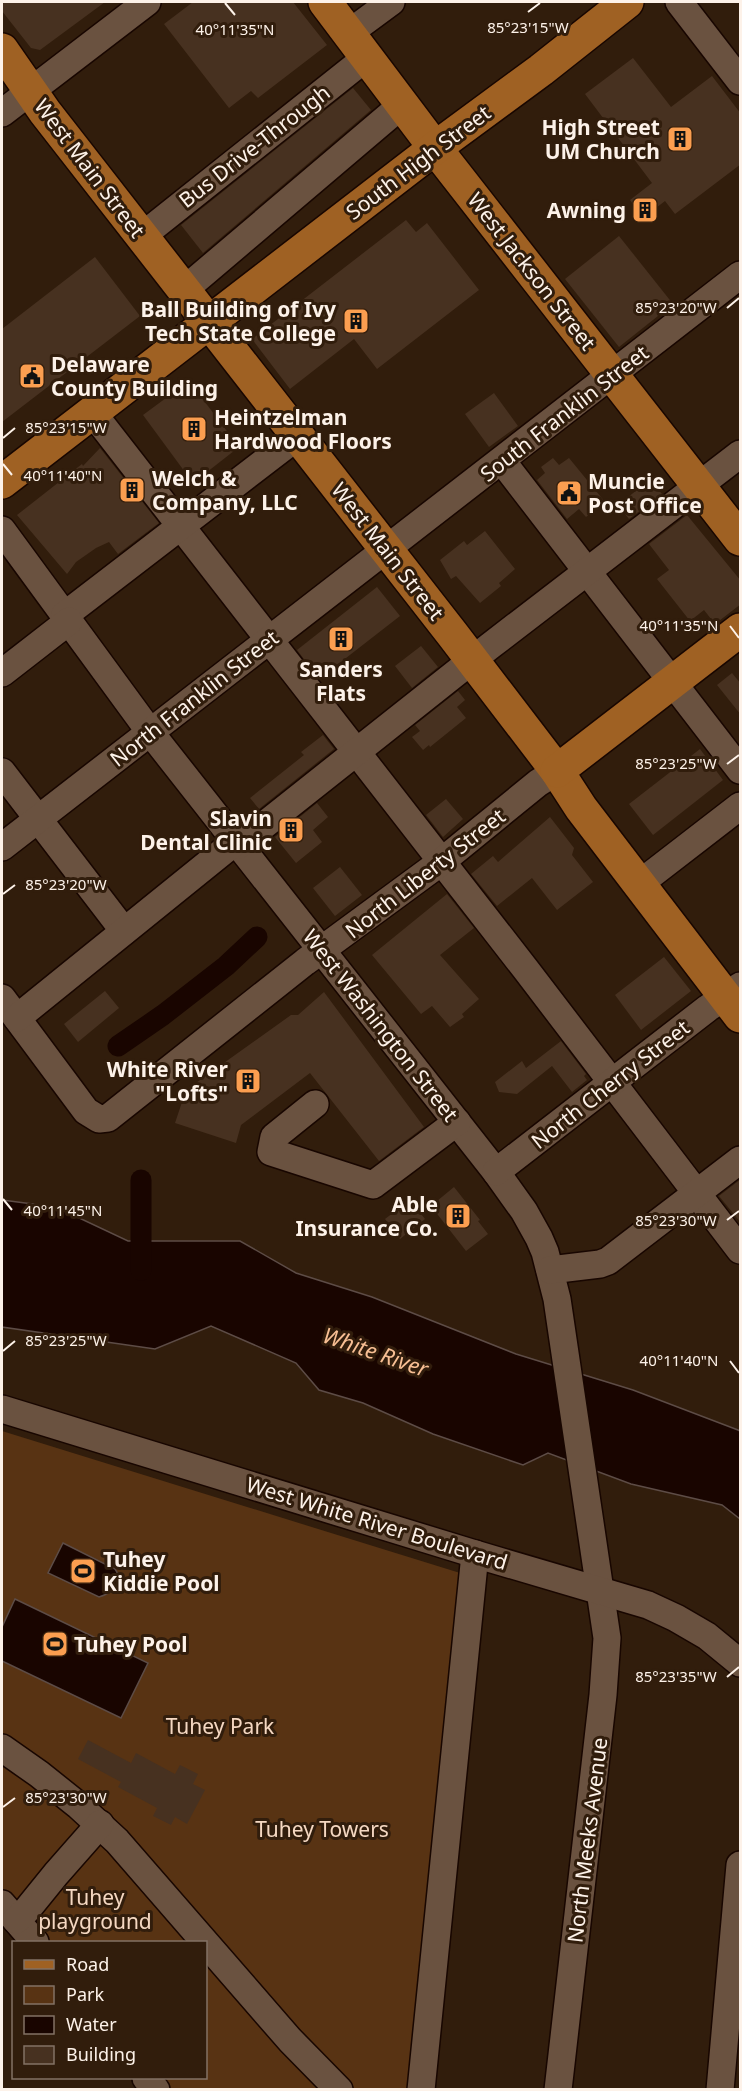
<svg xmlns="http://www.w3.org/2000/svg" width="742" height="2091" viewBox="0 0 742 2091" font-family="'Noto Sans',sans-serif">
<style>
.green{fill:#583313}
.water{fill:#190500;stroke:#5d4c46;stroke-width:1.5}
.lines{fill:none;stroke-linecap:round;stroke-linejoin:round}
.canal{stroke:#190500;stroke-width:21}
.building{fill:#473120}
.minor-casing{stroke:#180600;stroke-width:30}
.major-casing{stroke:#180600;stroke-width:36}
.minor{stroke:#6a5240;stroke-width:27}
.major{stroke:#9f6123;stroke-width:33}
.ticks{fill:none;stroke:#fdf2e9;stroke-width:2}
.labels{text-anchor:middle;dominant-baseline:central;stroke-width:6;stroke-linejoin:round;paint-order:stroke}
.poi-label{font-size:21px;font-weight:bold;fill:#fdf2e9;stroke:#311d0c;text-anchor:end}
.street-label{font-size:21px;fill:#fdf2e9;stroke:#311d0c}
.park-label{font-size:21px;fill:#f5d8c2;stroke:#311d0c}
.water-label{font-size:22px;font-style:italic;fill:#f8bf94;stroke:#311d0c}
.ticks-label{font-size:15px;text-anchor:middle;fill:#fdf2e9;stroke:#311d0c;stroke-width:6;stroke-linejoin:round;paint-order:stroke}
</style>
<rect width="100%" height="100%" fill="#311d0c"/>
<polygon class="green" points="2,1431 473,1577 421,2089 162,2089 152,2078 206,2078 206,1942 35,1942 2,1904"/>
<g class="water">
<polygon points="2,1200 56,1207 128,1241 240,1241 296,1273 372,1297 516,1354 633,1390 738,1430 740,1431 740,1519 722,1505 631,1484 548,1453 523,1465 433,1434 363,1403 319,1390 296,1363 211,1326 155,1349 2,1327"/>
<path d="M 63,1543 L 115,1569 C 126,1583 112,1593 99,1597 L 48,1573 Z"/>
<polygon points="15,1599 148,1663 121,1718 2,1661 2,1627"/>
</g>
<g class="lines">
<g class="canal">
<polyline points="118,1046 163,1015 226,966 257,937"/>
<polyline points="141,1180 141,1270"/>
</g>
</g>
<g class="building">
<polygon points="2,2 105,2 40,50 31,48 2,11"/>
<polygon points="193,2 293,2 327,45 258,98 251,91 229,108 164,24"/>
<polygon points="633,58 671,107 712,76 741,114 741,164 675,214 665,201 643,218 630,200 652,183 585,94"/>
<polygon points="353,88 371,110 203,253 181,225"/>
<polygon points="406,220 416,232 427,223 479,290 377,369 354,339 290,389 252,339"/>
<polygon points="619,236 673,304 619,347 565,279"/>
<polygon points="95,257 140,316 2,422 2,329"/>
<polygon points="189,381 239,447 193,483 143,415"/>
<polygon points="494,393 518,426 489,447 465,414"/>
<polygon points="100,448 159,523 118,554 109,542 96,548 76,562 67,574 17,515 82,464 83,466"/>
<polygon points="553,458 559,465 569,458 605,502 586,517 579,509 567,519 537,480 545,473 541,467"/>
<polygon points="652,482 662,494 629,519 618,505 637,490 639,492"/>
<polygon points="687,515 741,581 741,604 715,624 704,610 690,621 657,579 669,570 649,544"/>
<polygon points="485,531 515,569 499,583 501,586 480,603 456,576 451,579 440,560 464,541 467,545"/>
<polygon points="377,587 400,616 319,679 297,650"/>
<polygon points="421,646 438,667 412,688 395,666"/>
<polygon points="732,673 741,684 741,715 717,685"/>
<polygon points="458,691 465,700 457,707 466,718 430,747 429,745 423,750 412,737 420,731 415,725"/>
<polygon points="323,735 334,749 259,809 250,798 304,755 301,752"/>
<polygon points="700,749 723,780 653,835 629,804"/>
<polygon points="446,799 463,819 443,837 426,815"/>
<polygon points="317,803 328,817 313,830 322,842 296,863 275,837"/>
<polygon points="550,817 574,848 572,855 593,882 557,910 532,878 497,906 471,874 493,856 498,862"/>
<polygon points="340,867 362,895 335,916 313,888"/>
<polygon points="447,894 474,928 440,955 479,999 462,1014 464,1017 450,1027 432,1006 421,1014 372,955"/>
<polygon points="664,957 691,991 641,1030 615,995"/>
<polygon points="105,991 119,1008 78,1042 64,1024"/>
<polygon points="324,992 424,1127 379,1161 310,1073 241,1125 236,1143 175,1123 186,1090 291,1015 298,1015"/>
<polygon points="561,1041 586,1074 584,1076 587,1080 572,1092 552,1066 517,1094 499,1092 495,1082 522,1061 526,1068"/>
<polygon points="741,1179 741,1223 719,1196"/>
<polygon points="454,1187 480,1220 478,1221 488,1234 466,1251 431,1206"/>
<polygon points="410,1200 425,1219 400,1239 385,1219"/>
<polygon points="88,1740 131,1763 136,1753 175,1774 180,1765 198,1774 193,1784 205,1790 187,1824 175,1817 171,1825 153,1816 157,1808 118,1787 121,1782 78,1759"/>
</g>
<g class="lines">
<g class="minor-casing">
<g id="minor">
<polyline points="679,2 740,81"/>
<polyline points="349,33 391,2"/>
<polyline points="2,113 147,2"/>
<polyline points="142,236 367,57"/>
<polyline points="184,290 403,104"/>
<polyline points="92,412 527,971 740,1250"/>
<polyline points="502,461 740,770"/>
<polyline points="2,530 150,732 496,1172 524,1211 539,1238 545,1252 557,1299 607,1638 603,1695 558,2090"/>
<polyline points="65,615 298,436"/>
<polyline points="2,673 69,621"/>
<polyline points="2,772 124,931"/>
<polyline points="239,845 490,646 740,454"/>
<polyline points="2,847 740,275"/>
<polyline points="639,884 740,806"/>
<polyline points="2,998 86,1111 99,1119 108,1118 305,962 441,862 538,783 557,771"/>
<polyline points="17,1018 236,841"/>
<polyline points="315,1104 274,1137 271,1152 373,1185 457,1122"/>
<polyline points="496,1172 708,1008 740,986"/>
<polyline points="550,1270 600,1264 608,1261 740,1160"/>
<polyline points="2,1409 475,1554 648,1605 676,1618 707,1636 740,1663"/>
<polyline points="2,1748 39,1774 79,1806 117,1841 290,2040 339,2090"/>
<polyline points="2,1904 35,1942"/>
<polyline points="16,1920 26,1911 56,1874 100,1824"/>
<polyline points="146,2078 156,2090"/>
<polyline points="421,2090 475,1554"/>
<polyline points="720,2090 740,1865"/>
</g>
</g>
<g class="major-casing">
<g id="major">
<polyline points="325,2 435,148 740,539"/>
<polyline points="2,50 45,112 453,635 557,771 581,808 740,1016"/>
<polyline points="2,482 435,148 541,70 627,2"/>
<polyline points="557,771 740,630"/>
</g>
</g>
<use href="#minor" class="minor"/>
<use href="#major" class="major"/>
</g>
<path class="ticks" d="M 225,3 L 235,15M 528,12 L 540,3M 727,308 L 739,298M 3,438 L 15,428M 3,464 L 12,475M 730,626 L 739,638M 727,764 L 739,755M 3,894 L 15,885M 3,1199 L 12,1210M 727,1220 L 739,1211M 3,1351 L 15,1341M 730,1361 L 739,1373M 727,1677 L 739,1667M 3,1807 L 15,1798"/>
<defs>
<g id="building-square" transform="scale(1.35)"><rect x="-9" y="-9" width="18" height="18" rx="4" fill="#fb9e50" stroke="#311d0c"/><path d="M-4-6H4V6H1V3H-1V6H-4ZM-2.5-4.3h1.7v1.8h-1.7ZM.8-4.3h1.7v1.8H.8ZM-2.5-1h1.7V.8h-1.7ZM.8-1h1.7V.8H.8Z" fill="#111"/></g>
<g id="civic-square" transform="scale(1.35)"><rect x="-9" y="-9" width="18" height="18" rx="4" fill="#fb9e50" stroke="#311d0c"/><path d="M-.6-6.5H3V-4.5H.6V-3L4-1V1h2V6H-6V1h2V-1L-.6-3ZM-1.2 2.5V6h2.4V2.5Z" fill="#111"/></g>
<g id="stadium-square" transform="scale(1.35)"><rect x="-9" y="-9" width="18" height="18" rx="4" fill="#fb9e50" stroke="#311d0c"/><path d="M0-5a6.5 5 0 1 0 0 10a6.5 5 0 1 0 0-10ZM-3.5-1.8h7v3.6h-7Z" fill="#111"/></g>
</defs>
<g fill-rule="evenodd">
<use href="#building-square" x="680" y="139"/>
<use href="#building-square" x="645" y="210"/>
<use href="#building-square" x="356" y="321"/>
<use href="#civic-square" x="32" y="376"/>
<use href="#building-square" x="194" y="429"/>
<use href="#building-square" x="132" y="490"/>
<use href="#civic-square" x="569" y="493"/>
<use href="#building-square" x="341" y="639"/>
<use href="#building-square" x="291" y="830"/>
<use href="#building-square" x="248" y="1081"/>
<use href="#building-square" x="458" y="1216"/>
<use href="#stadium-square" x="83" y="1571"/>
<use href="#stadium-square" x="55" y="1644"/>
</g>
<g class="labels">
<g class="poi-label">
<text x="660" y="127">High Street<tspan x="660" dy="24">UM Church</tspan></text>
<text x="626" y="210">Awning</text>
<text x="336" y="309">Ball Building of Ivy<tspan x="336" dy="24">Tech State College</tspan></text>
<text x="51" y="364" text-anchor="start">Delaware<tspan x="51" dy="24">County Building</tspan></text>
<text x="214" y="417" text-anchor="start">Heintzelman<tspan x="214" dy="24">Hardwood Floors</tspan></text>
<text x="152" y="478" text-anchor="start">Welch &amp;<tspan x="152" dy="24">Company, LLC</tspan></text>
<text x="588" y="481" text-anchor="start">Muncie<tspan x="588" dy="24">Post Office</tspan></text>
<text x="341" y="669" text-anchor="middle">Sanders<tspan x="341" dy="24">Flats</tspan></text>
<text x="272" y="818">Slavin<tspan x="272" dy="24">Dental Clinic</tspan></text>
<text x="228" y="1069">White River<tspan x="228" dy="24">"Lofts"</tspan></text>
<text x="438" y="1204">Able<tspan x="438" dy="24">Insurance Co.</tspan></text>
<text x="103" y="1559" text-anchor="start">Tuhey<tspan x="103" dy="24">Kiddie Pool</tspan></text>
<text x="74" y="1644" text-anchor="start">Tuhey Pool</text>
</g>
<g class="street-label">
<text transform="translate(254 146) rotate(-38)">Bus Drive-Through</text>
<text transform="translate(418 162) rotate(-37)">South High Street</text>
<text transform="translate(90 168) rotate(53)">West Main Street</text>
<text transform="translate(532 271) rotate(52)">West Jackson Street</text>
<text transform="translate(564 413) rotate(-38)">South Franklin Street</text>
<text transform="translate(388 551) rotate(52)">West Main Street</text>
<text transform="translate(194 698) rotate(-38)">North Franklin Street</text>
<text transform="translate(425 873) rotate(-38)">North Liberty Street</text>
<text transform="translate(381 1025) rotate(52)">West Washington Street</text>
<text transform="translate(610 1084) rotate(-38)">North Cherry Street</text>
<text transform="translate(377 1523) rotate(17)">West White River Boulevard</text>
<text transform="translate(587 1840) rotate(-83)">North Meeks Avenue</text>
</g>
<g class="park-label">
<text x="220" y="1726">Tuhey Park</text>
<text x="322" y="1829">Tuhey Towers</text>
<text x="95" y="1897">Tuhey<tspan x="95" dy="24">playground</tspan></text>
</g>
<g class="water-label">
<text transform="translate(376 1351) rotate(19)">White River</text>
</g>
</g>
<g class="ticks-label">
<text x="528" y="33">85°23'15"W</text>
<text x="235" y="35">40°11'35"N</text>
<text x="676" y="313">85°23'20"W</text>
<text x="66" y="433">85°23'15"W</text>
<text x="63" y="481">40°11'40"N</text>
<text x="679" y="631">40°11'35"N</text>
<text x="676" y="769">85°23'25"W</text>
<text x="66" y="890">85°23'20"W</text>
<text x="63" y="1216">40°11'45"N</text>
<text x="676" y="1226">85°23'30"W</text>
<text x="66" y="1346">85°23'25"W</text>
<text x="679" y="1366">40°11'40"N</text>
<text x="676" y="1682">85°23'35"W</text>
<text x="66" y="1803">85°23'30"W</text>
</g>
<rect width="742" height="2091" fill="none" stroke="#fdf2e9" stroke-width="6"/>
<rect x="12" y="1941" width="195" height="138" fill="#311d0c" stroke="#837264" stroke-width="1.5"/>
<rect x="24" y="1960" width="30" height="9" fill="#9f6123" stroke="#837264" stroke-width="1.5"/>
<text x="66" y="1971" font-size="18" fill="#fdf2e9">Road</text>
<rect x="24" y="1986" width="30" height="18" fill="#583313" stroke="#837264" stroke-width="1.5"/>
<text x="66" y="2001" font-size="18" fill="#fdf2e9">Park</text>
<rect x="24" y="2016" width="30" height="18" fill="#190500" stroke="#837264" stroke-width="1.5"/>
<text x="66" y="2031" font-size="18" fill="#fdf2e9">Water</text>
<rect x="24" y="2046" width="30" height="18" fill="#473120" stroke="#837264" stroke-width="1.5"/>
<text x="66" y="2061" font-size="18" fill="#fdf2e9">Building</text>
</svg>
